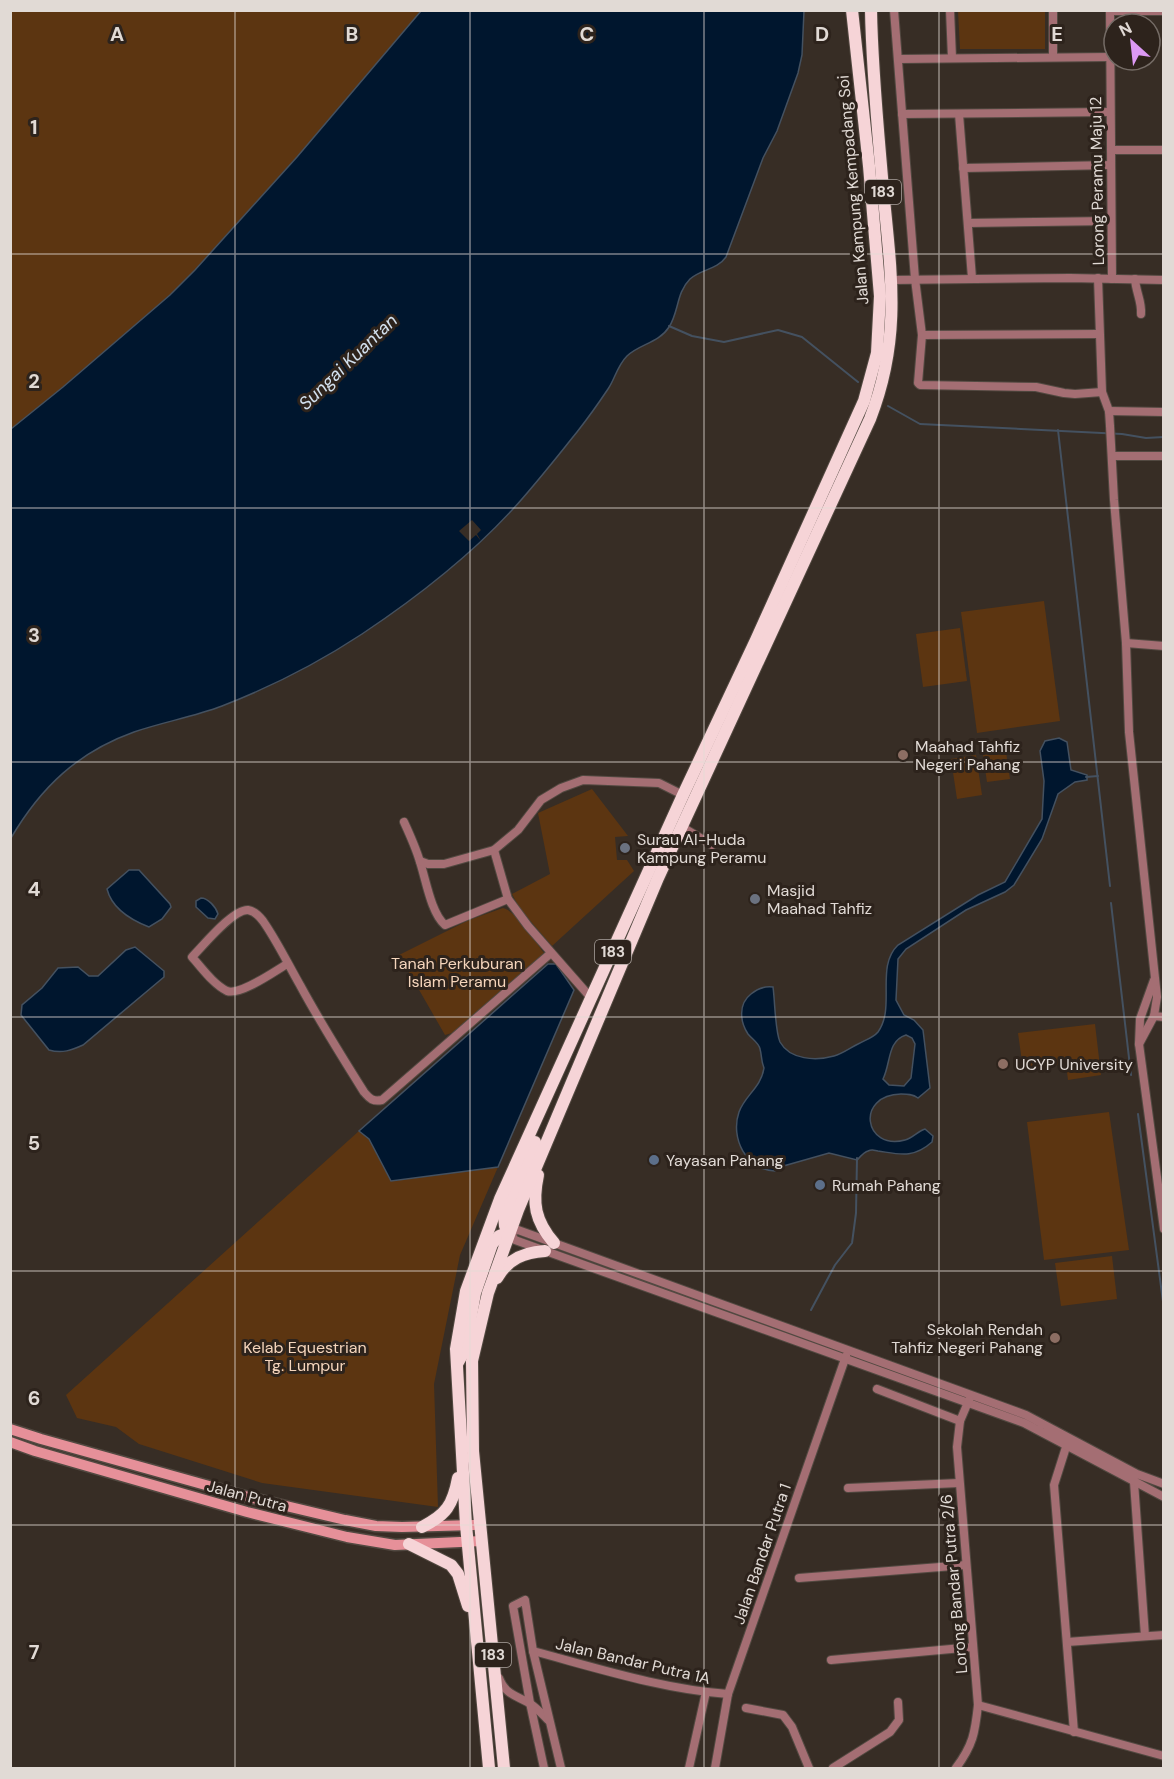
<svg xmlns="http://www.w3.org/2000/svg" width="1174" height="1779" viewBox="0 0 1174 1779" font-family="'DM Sans',sans-serif">
<style>
.green{fill:#5c3511}
.water{fill:#00162e;stroke:#445160;stroke-width:1.5;fill-rule:evenodd}
.pier{fill:#372d25}
.lines{fill:none;stroke-linecap:round;stroke-linejoin:round}
.stream{stroke:#445160;stroke-width:2}
.minor-casing{stroke:#524941;stroke-width:10}
.secondary-casing{stroke:#524941;stroke-width:13}
.trunk-casing{stroke:#524941;stroke-width:14}
.minor{stroke:#a46e73;stroke-width:8}
.secondary{stroke:#e69099;stroke-width:10}
.trunk{stroke:#f6d4d7;stroke-width:12}
.grid{fill:none;stroke:#e1dad5;stroke-width:1.5;stroke-opacity:0.55}
.education-dot{fill:#8d6e63;stroke:#2d231c;stroke-width:2}
.worship-dot{fill:#6b7280;stroke:#2d231c;stroke-width:2}
.service-dot{fill:#5c6f8a;stroke:#2d231c;stroke-width:2}
.labels{text-anchor:middle;dominant-baseline:central;stroke-width:6;stroke-linejoin:round;paint-order:stroke}
.shield{fill:#2d231c;stroke:#aba39e;stroke-width:1.5}
.shield-label{font-size:15px;font-weight:bold;fill:#e1dad5}
.street-label{font-size:16px;fill:#e1dad5;stroke:#2d231c}
.poi-label{font-size:16px;fill:#e1dad5;stroke:#2d231c;text-anchor:start}
.park-label{font-size:16px;fill:#f5d5bc;stroke:#2d231c}
.water-label{font-size:18px;font-style:italic;fill:#d3e1ef;stroke:#2d231c}
.grid-label{font-size:20px;text-anchor:middle;font-weight:bold;fill:#e1dad5;stroke:#2d231c;stroke-width:6;stroke-linejoin:round;paint-order:stroke}
</style>
<rect width="100%" height="100%" fill="#372d25"/>
<g class="green">
<polygon points="11,11 421,11 297,157 195,270 170,295 63,387 11,429"/>
<polygon points="958,11 1045,11 1045,49 960,49"/>
<polygon points="1044,601 1060,721 977,733 961,612"/>
<polygon points="960,628 967,681 923,687 916,634"/>
<polygon points="1006,752 1010,779 987,782 983,755"/>
<polygon points="976,755 982,795 957,799 951,759"/>
<polygon points="592,789 628,836 615,837 617,860 627,860 634,871 552,946 520,909 512,894 550,874 538,813"/>
<path d="M 503,908 C 516,911 535,941 544,953 L 452,1033 L 445,1035 L 399,955 L 469,920 Z"/>
<polygon points="1095,1024 1101,1075 1068,1080 1066,1064 1023,1069 1018,1033"/>
<polygon points="1109,1112 1129,1250 1044,1260 1027,1122"/>
<polygon points="359,1131 369,1139 391,1181 498,1167 460,1255 434,1384 438,1507 262,1483 139,1444 116,1427 77,1418 66,1395"/>
<polygon points="1112,1256 1117,1299 1061,1306 1055,1263"/>
</g>
<g class="water">
<path d="M 421,11 L 804,11 L 802,55 L 798,73 L 777,131 L 763,158 L 726,257 C 717,270 701,269 690,279 C 676,293 679,312 669,327 C 659,343 639,344 627,356 C 617,366 615,379 608,389 C 598,404 588,418 577,432 C 556,458 535,485 513,509 C 469,557 416,598 362,634 C 318,663 271,687 222,706 C 193,717 163,722 134,732 C 78,752 41,787 11,838 L 11,429 L 63,387 L 170,295 L 195,270 L 297,157 Z"/>
<path d="M 1059,738 L 1067,742 L 1071,770 L 1087,775 L 1087,780 L 1075,782 L 1058,794 L 1042,839 L 1014,885 L 1005,892 L 966,910 L 906,949 L 898,959 L 896,1000 L 904,1015 L 914,1020 L 923,1030 L 930,1088 L 918,1098 C 913,1094 907,1094 901,1094 C 855,1095 864,1151 905,1140 C 913,1138 918,1131 925,1129 L 933,1136 L 932,1142 C 913,1159 899,1154 878,1151 C 873,1150 872,1149 868,1151 C 864,1152 860,1157 857,1160 L 829,1153 L 780,1167 L 775,1171 C 746,1170 730,1138 739,1112 C 745,1095 761,1088 764,1068 C 761,1061 762,1056 760,1049 C 759,1043 752,1039 748,1034 C 740,1022 738,1004 751,994 C 757,989 765,986 773,987 C 775,1001 775,1031 780,1042 C 790,1060 816,1061 834,1056 C 842,1054 850,1048 858,1044 C 865,1040 873,1038 878,1032 C 896,1007 875,967 898,945 L 978,895 L 1005,882 L 1042,819 L 1044,781 L 1040,751 L 1045,741 ZM 906,1035 L 912,1038 L 915,1044 L 911,1078 L 904,1086 L 889,1085 L 883,1079 C 891,1063 887,1041 906,1035 Z"/>
<path d="M 129,870 L 139,870 L 170,904 L 171,907 L 162,919 L 149,927 C 131,920 112,909 107,889 Z"/>
<path d="M 201,898 C 208,898 216,907 218,914 L 215,919 L 208,918 L 196,907 L 196,901 Z"/>
<path d="M 135,947 L 164,971 L 164,977 L 83,1045 C 72,1050 62,1054 49,1050 L 21,1015 L 22,1005 L 42,988 L 58,968 L 78,967 L 89,976 L 98,976 L 126,950 Z"/>
<polygon points="548,964 556,964 574,990 498,1167 391,1181 369,1139 359,1131"/>
</g>
<polygon class="pier" points="472,520 481,530 477,534 481,541 476,535 469,541 459,531"/>
<g class="lines">
<g class="stream">
<polyline points="669,326 692,336 724,342 778,330 802,337 858,382"/>
<polyline points="888,406 920,424 1122,434 1146,438 1164,437"/>
<polyline points="1058,430 1110,886"/>
<polyline points="1086,777 1098,776"/>
<polyline points="1111,903 1131,1075"/>
<polyline points="1138,1114 1164,1309"/>
<polyline points="811,1310 835,1265 852,1243 856,1213 857,1158"/>
</g>
<g class="minor-casing">
<g id="minor">
<polyline points="894,10 915,279 922,335 918,383 920,385 1036,387 1064,393 1075,394 1102,392"/>
<polyline points="950,10 952,58"/>
<polyline points="1053,10 1053,57"/>
<polyline points="1110,10 1112,279"/>
<polyline points="1110,11 1164,11"/>
<polyline points="899,59 1110,57"/>
<polyline points="902,114 1110,112"/>
<polyline points="959,114 972,278"/>
<polyline points="1111,150 1164,150"/>
<polyline points="963,168 1111,165"/>
<polyline points="968,223 1111,221"/>
<polyline points="1098,278 1102,392 1109,411 1110,426 1114,500 1126,643 1129,732 1157,997 1154,1016 1139,1044"/>
<path d="M 1135,279 C 1136,293 1142,301 1141,314"/>
<polyline points="891,280 1070,278 1164,280"/>
<polyline points="922,335 1099,334"/>
<polyline points="1109,411 1164,412"/>
<polyline points="1112,456 1164,456"/>
<polyline points="1126,643 1164,646"/>
<path d="M 404,822 C 410,835 416,848 420,862 C 426,880 431,913 445,925 L 508,899"/>
<polyline points="682,827 712,845"/>
<polyline points="494,850 508,899 528,926 592,999"/>
<polyline points="420,861 428,864 444,864 494,850 518,830 541,800 561,788 583,780 659,783 683,795"/>
<path d="M 287,964 C 275,971 240,996 227,991 C 213,984 202,968 192,957 C 203,946 233,909 248,910 C 254,911 260,917 263,921 C 277,941 288,964 300,985 C 320,1022 342,1057 364,1092 C 370,1099 373,1102 382,1100 L 551,953"/>
<polyline points="1154,980 1140,1019 1139,1044 1164,1229"/>
<polyline points="1154,1016 1164,1017"/>
<polyline points="877,1389 960,1421"/>
<polyline points="1067,1444 1054,1485 1074,1732"/>
<polyline points="1134,1482 1145,1636"/>
<polyline points="1164,1484 1137,1474 1026,1415 554,1243 518,1230 509,1232 515,1240 1024,1423 1164,1497"/>
<polyline points="848,1488 959,1483"/>
<polyline points="799,1578 966,1565"/>
<polyline points="1067,1642 1164,1635"/>
<path d="M 533,1651 C 597,1668 662,1689 728,1694"/>
<polyline points="831,1660 973,1647"/>
<path d="M 499,1678 C 505,1694 515,1695 529,1703 C 536,1707 542,1714 548,1720"/>
<polyline points="978,1705 1164,1756"/>
<polyline points="746,1708 783,1715 792,1727 809,1768"/>
<polyline points="544,1768 530,1703 513,1606 525,1600 533,1651 561,1768"/>
<polyline points="689,1768 706,1692"/>
<polyline points="715,1768 728,1694 846,1356"/>
<polyline points="833,1768 890,1732 899,1720 898,1702"/>
<path d="M 956,1768 C 973,1745 975,1733 978,1705 L 957,1447 L 960,1421 L 969,1400"/>
</g>
</g>
<g class="secondary-casing">
<g id="secondary">
<polyline points="10,1429 41,1439 252,1498 345,1520 376,1526 402,1527 474,1525"/>
<polyline points="10,1442 35,1451 247,1512 347,1537 395,1545 482,1541"/>
</g>
</g>
<g class="trunk-casing">
<g id="trunk">
<path d="M 538,1175 C 532,1203 535,1221 554,1243"/>
<polyline points="509,1232 505,1226 504,1216 535,1142"/>
<path d="M 497,1278 C 508,1259 524,1252 545,1251"/>
<polyline points="457,1364 465,1350 475,1293 492,1244 499,1236 509,1232"/>
<path d="M 422,1527 C 446,1515 453,1505 458,1478"/>
<polyline points="409,1544 451,1565 458,1574 468,1606"/>
<polyline points="489,1768 466,1525 456,1349 466,1291 500,1199 683,795 756,640 864,401 877,353 880,296 869,166 852,10"/>
<path d="M 504,1768 L 473,1451 L 472,1361 L 488,1293 L 518,1210 L 658,878 L 870,419 C 902,337 891,273 883,189 C 878,129 872,70 871,10"/>
</g>
</g>
<use href="#minor" class="minor"/>
<use href="#secondary" class="secondary"/>
<use href="#trunk" class="trunk"/>
</g>
<path class="grid" d="M 235,10 L 235,1768M 470,10 L 470,1768M 704,10 L 704,1768M 939,10 L 939,1768M 10,254 L 1164,254M 10,508 L 1164,508M 10,762 L 1164,762M 10,1017 L 1164,1017M 10,1271 L 1164,1271M 10,1525 L 1164,1525"/>
<g class="education-dot">
<circle cx="903" cy="755" r="6"/>
<circle cx="1003" cy="1064" r="6"/>
<circle cx="1055" cy="1338" r="6"/>
</g>
<g class="worship-dot">
<circle cx="625" cy="848" r="6"/>
<circle cx="755" cy="899" r="6"/>
</g>
<g class="service-dot">
<circle cx="654" cy="1160" r="6"/>
<circle cx="820" cy="1185" r="6"/>
</g>
<g class="labels">
<g class="shield">
<rect x="865" y="180" width="36" height="24" rx="4.5"/>
<rect x="595" y="940" width="36" height="24" rx="4.5"/>
<rect x="475" y="1643" width="36" height="24" rx="4.5"/>
</g>
<g class="shield-label">
<text x="883" y="192">183</text>
<text x="613" y="952">183</text>
<text x="493" y="1655">183</text>
</g>
<g class="street-label">
<text transform="translate(1097 181) rotate(-91)">Lorong Peramu Maju 12</text>
<text transform="translate(853 190) rotate(-95)">Jalan Kampung Kempadang Soi</text>
<text transform="translate(247 1496) rotate(15)">Jalan Putra</text>
<text transform="translate(762 1554) rotate(-71)">Jalan Bandar Putra 1</text>
<text transform="translate(954 1584) rotate(-95)">Lorong Bandar Putra 2/6</text>
<text transform="translate(633 1661) rotate(13)">Jalan Bandar Putra 1A</text>
</g>
<g class="poi-label">
<text x="915" y="746">Maahad Tahfiz<tspan x="915" dy="18">Negeri Pahang</tspan></text>
<text x="637" y="839">Surau Al-Huda<tspan x="637" dy="18">Kampung Peramu</tspan></text>
<text x="767" y="890">Masjid<tspan x="767" dy="18">Maahad Tahfiz</tspan></text>
<text x="1015" y="1064">UCYP University</text>
<text x="666" y="1160">Yayasan Pahang</text>
<text x="832" y="1185">Rumah Pahang</text>
<text x="1043" y="1329" text-anchor="end">Sekolah Rendah<tspan x="1043" dy="18">Tahfiz Negeri Pahang</tspan></text>
</g>
<g class="park-label">
<text x="457" y="963">Tanah Perkuburan<tspan x="457" dy="18">Islam Peramu</tspan></text>
<text x="305" y="1347">Kelab Equestrian<tspan x="305" dy="18">Tg. Lumpur</tspan></text>
</g>
<g class="water-label">
<text transform="translate(348 362) rotate(-44)">Sungai Kuantan</text>
</g>
</g>
<g class="grid-label">
<text x="117" y="41">A</text>
<text x="352" y="41">B</text>
<text x="587" y="41">C</text>
<text x="822" y="41">D</text>
<text x="1057" y="41">E</text>
<text x="34" y="134">1</text>
<text x="34" y="388">2</text>
<text x="34" y="642">3</text>
<text x="34" y="896">4</text>
<text x="34" y="1150">5</text>
<text x="34" y="1405">6</text>
<text x="34" y="1659">7</text>
</g>
<rect width="1174" height="1779" fill="none" stroke="#e1dad5" stroke-width="24"/>
<g transform="translate(1132 42) rotate(333)"><circle r="28" fill="#2d231c" stroke="#756c66" stroke-width="1.5"/>
<path d="M0-4.5L10 22L0 15L-10 22Z" fill="#dc99f4"/>
<text y="-9" font-size="16" font-weight="bold" text-anchor="middle" fill="#e1dad5">N</text>
</g>
</svg>
